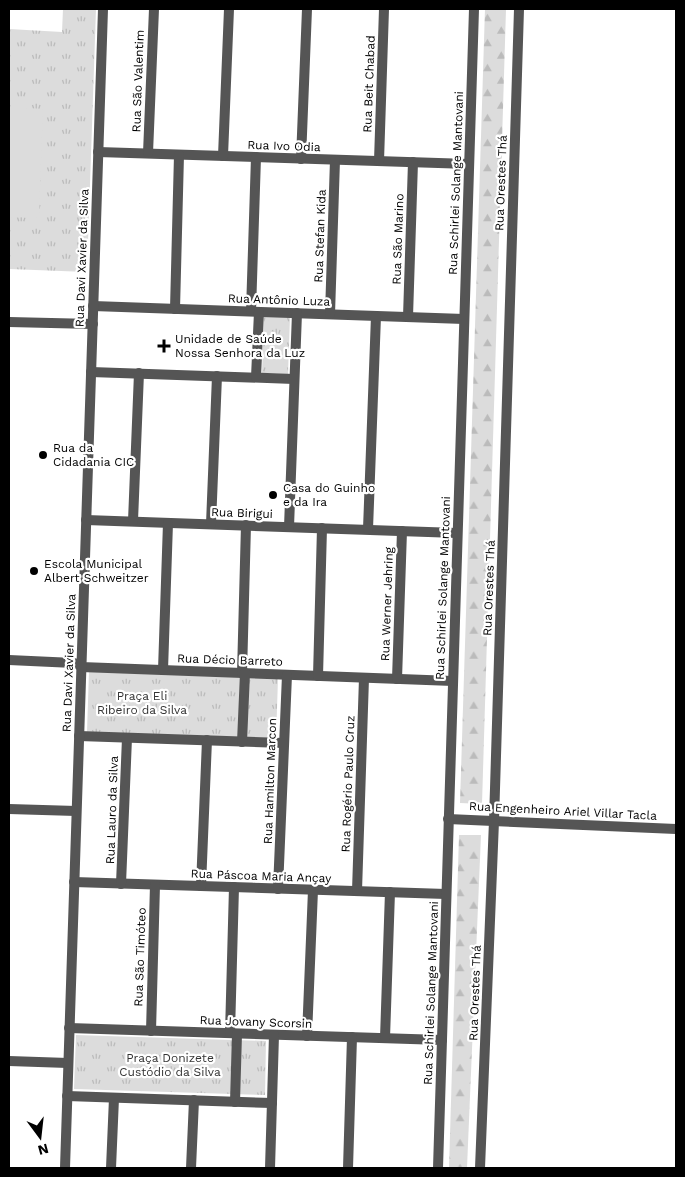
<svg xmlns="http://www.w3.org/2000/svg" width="685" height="1177" viewBox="0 0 685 1177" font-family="'Work Sans',sans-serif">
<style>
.grass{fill:url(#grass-tufts)}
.forest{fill:url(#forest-firs)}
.pitch{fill:#dcdcdc}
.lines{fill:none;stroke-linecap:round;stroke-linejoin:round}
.street{stroke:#555;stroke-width:10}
.poi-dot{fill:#000;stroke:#fff;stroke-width:2}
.labels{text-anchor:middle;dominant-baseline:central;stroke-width:4.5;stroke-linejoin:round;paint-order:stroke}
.street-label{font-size:12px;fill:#000;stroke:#fff}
.poi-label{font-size:12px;fill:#000;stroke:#fff;text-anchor:start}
.park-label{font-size:12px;fill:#333;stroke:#fff}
</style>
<defs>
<pattern id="grass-tufts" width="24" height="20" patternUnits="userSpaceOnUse" patternTransform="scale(1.25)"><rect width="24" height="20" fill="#dcdcdc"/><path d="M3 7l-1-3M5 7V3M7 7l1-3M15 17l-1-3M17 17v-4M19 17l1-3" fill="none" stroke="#bbb"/></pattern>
<pattern id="forest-firs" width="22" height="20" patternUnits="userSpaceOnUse" patternTransform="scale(1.25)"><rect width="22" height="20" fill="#dcdcdc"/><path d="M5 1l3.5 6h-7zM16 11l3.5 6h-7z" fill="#bbb"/></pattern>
</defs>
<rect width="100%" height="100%" fill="#fff"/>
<g class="grass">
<polygon points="63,9 96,9 87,272 9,269 9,29 62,32"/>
<polygon points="264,316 290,317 288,374 262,373"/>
<polygon points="89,671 278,678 276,739 87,732"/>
<polygon points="76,1035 266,1041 265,1095 74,1089"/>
</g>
<g class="forest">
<polygon points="485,9 506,9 482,804 460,803"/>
<polygon points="459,835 481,835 467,1168 449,1168"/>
</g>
<polygon class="pitch" points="9,107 43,109 39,218 9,217"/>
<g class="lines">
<g class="street">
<polyline points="98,152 469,164"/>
<polyline points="148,153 154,9"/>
<polyline points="223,156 229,9"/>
<polyline points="301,159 307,9"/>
<polyline points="379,161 384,9"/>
<polyline points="93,306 464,319"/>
<polyline points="175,309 179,155"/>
<polyline points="251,311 256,157"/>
<polyline points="330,314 335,160"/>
<polyline points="408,317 413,162"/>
<polyline points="9,322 93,324"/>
<polyline points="91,372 294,379"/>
<polyline points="256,377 259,312"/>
<polyline points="86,520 457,533"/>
<polyline points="133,521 139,373"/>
<polyline points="211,524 217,376"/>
<polyline points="289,527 297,313"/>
<polyline points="368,529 376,316"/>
<polyline points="9,660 74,663 78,664 81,667 453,681"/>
<polyline points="163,670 168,523"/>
<polyline points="242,673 246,525"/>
<polyline points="318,676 322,528"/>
<polyline points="397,679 402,531"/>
<polyline points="79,736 283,743"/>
<polyline points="242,742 245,673"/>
<polyline points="9,809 76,811"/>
<polyline points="448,819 676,829"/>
<polyline points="74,882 446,894"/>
<polyline points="121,884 127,738"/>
<polyline points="201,886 207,740"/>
<polyline points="278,889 287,675"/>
<polyline points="357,891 364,678"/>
<polyline points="69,1028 442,1040"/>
<polyline points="151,1031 155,885"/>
<polyline points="230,1033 234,887"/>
<polyline points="307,1036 313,890"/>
<polyline points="385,1038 390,892"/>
<polyline points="9,1061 68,1063"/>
<polyline points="67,1096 272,1103"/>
<polyline points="235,1102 237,1034"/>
<polyline points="65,1168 103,9"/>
<polyline points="111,1168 114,1098"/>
<polyline points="191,1168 194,1100"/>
<polyline points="270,1168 274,1035"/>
<polyline points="348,1168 352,1037"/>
<polyline points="438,1168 474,9"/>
<polyline points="480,1168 494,821 519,9"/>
</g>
</g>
<g class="poi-dot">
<path d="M161.5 338.5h5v5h5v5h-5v5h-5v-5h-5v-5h5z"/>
<circle cx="43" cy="455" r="5"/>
<circle cx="273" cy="495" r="5"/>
<circle cx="34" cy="571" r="5"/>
</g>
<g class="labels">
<g class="street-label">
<text transform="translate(138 81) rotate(-88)">Rua São Valentim</text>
<text transform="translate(369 84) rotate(-88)">Rua Beit Chabad</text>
<text transform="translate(284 146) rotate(2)">Rua Ivo Odia</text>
<text transform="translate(456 183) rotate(-88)">Rua Schirlei Solange Mantovani</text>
<text transform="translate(501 183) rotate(-88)">Rua Orestes Thá</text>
<text transform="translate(320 236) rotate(-88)">Rua Stefan Kida</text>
<text transform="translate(398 239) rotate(-88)">Rua São Marino</text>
<text transform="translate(82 258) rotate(-88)">Rua Davi Xavier da Silva</text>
<text transform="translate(279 300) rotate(2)">Rua Antônio Luza</text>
<text transform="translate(242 513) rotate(2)">Rua Birigui</text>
<text transform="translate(443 588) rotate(-88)">Rua Schirlei Solange Mantovani</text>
<text transform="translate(489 588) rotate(-88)">Rua Orestes Thá</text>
<text transform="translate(387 604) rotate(-88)">Rua Werner Jehring</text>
<text transform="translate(230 660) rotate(2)">Rua Décio Barreto</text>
<text transform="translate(69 663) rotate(-88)">Rua Davi Xavier da Silva</text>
<text transform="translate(270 781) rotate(-88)">Rua Hamilton Marcon</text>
<text transform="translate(348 784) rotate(-88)">Rua Rogério Paulo Cruz</text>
<text transform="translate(112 810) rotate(-88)">Rua Lauro da Silva</text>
<text transform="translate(563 811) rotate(3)">Rua Engenheiro Ariel Villar Tacla</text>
<text transform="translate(261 876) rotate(2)">Rua Páscoa Maria Ançay</text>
<text transform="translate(140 957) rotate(-88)">Rua São Timóteo</text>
<text transform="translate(431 993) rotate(-88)">Rua Schirlei Solange Mantovani</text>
<text transform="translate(475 993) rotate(-88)">Rua Orestes Thá</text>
<text transform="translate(256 1022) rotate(2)">Rua Jovany Scorsin</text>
</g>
<g class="poi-label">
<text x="175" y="339">Unidade de Saúde<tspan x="175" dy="14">Nossa Senhora da Luz</tspan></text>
<text x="53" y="448">Rua da<tspan x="53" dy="14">Cidadania CIC</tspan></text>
<text x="283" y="488">Casa do Guinho<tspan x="283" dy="14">e da Ira</tspan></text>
<text x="44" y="564">Escola Municipal<tspan x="44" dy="14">Albert Schweitzer</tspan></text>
</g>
<g class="park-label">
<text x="142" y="696">Praça Eli<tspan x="142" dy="14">Ribeiro da Silva</tspan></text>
<text x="170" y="1058">Praça Donizete<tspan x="170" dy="14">Custódio da Silva</tspan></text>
</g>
</g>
<rect width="685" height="1177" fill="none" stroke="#000000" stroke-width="20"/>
<g transform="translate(40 1137) rotate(165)" stroke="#ffffff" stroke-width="4" paint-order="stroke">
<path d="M0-4L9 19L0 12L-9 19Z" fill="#000000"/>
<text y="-8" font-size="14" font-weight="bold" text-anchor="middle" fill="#000000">N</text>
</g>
</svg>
